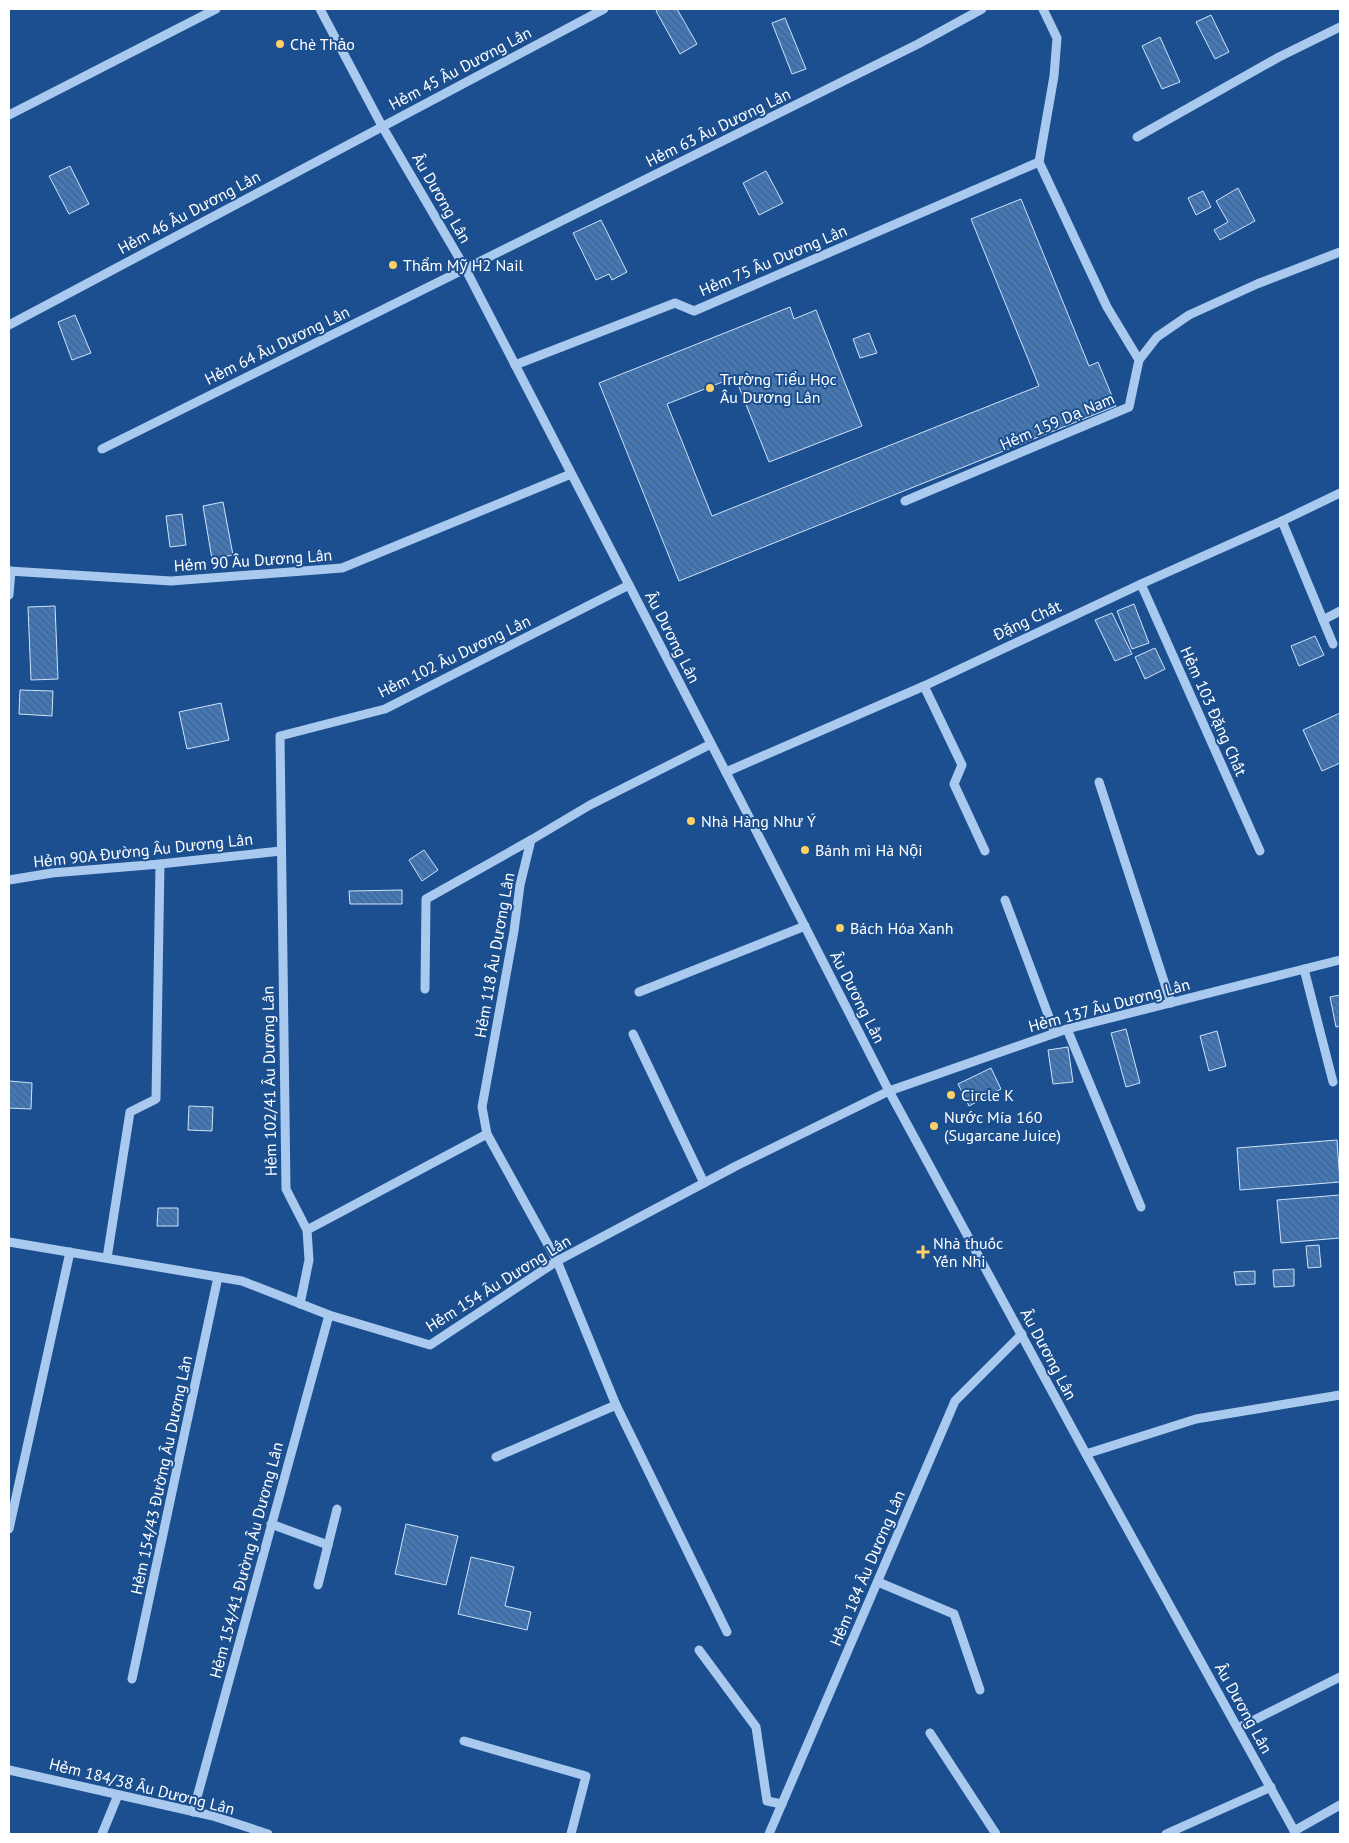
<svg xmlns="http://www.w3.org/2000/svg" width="1349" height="1843" viewBox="0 0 1349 1843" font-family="'PT Sans',sans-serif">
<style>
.building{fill:url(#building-back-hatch);stroke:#cfe3fa}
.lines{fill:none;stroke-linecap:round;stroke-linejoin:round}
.minor{stroke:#a9c9ee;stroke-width:9}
.poi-dot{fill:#ffd166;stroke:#1b4f8f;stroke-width:2}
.labels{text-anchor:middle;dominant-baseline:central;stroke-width:4;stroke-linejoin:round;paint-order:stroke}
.poi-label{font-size:16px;fill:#fff;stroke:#1b4f8f;text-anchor:start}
.street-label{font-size:16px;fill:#fff;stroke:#1b4f8f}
</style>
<defs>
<pattern id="building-back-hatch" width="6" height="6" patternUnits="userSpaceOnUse" patternTransform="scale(1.25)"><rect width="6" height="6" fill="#4478b7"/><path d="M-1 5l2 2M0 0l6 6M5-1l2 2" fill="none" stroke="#486282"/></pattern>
</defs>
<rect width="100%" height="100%" fill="#1b4f8f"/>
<g class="building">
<polygon points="659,9 677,9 697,44 680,54 656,11"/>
<polygon points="1211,15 1229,52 1215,59 1196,22"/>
<polygon points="785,18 806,69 792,74 772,23"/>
<polygon points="1160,37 1180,82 1162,89 1142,46"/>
<polygon points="70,166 89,204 69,214 49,176"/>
<polygon points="766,171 783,203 759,215 743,183"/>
<polygon points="1238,188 1255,221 1220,240 1214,230 1228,222 1216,201"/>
<polygon points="1203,191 1211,207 1196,215 1188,198"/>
<polygon points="1021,199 1089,366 1098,362 1116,406 679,581 599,383 790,307 794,319 816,310 862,426 769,462 735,377 667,404 712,516 1039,386 971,219"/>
<polygon points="601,220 627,272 612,280 609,274 596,280 573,233"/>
<polygon points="75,315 91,353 72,360 58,322"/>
<polygon points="869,333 877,353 860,358 853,339"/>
<polygon points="223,502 233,555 212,559 203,506"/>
<polygon points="182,514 186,545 170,547 166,516"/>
<polygon points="1134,604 1149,643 1132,649 1117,611"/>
<polygon points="55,606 58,679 31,680 28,607"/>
<polygon points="1112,613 1132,654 1115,661 1095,620"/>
<polygon points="1315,636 1324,655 1299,666 1291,646"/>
<polygon points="1155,648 1165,669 1145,679 1135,657"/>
<polygon points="20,690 53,691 52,716 19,714"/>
<polygon points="221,703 229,740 187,749 179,712"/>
<polygon points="1340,713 1340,763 1322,771 1303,730"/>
<polygon points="424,850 438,870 422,881 409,860"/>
<polygon points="402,890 402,904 350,904 349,891"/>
<polygon points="1340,995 1340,1026 1336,1027 1330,997"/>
<polygon points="1126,1029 1140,1083 1126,1087 1111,1033"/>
<polygon points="1217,1031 1226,1066 1209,1071 1200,1036"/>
<polygon points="1068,1047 1073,1082 1053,1084 1048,1050"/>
<polygon points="991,1068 1001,1089 969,1106 958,1084"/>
<polygon points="9,1081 32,1083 31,1109 9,1108"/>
<polygon points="189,1106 213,1107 212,1131 188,1130"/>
<polygon points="1337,1140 1340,1182 1240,1190 1237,1148"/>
<polygon points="1340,1195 1340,1238 1281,1243 1277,1200"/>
<polygon points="158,1208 178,1208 178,1226 157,1226"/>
<polygon points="1319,1245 1321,1267 1308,1268 1306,1246"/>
<polygon points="1294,1269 1294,1286 1274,1287 1273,1270"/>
<polygon points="1255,1271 1255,1284 1236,1285 1234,1272"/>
<polygon points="406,1524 458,1536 446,1585 395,1574"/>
<polygon points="471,1557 514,1567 505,1606 531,1612 527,1630 458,1614"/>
</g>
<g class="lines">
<g class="minor">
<polyline points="320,9 382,126 465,268 747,813 889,1091 1086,1454 1296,1834"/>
<polyline points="1043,9 1057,38 1054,76 1039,162 1107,307 1139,360"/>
<polyline points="9,115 216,9"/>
<polyline points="1137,137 1279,57 1340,27"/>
<polyline points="9,325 604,9"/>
<polyline points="515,365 675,303 694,311 1039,162"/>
<polyline points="102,449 918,44 982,9"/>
<polyline points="905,501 1129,407 1139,360 1157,337 1189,315 1257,284 1340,252"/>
<polyline points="1282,521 1333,644"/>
<polyline points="9,571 171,581 342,568 571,474"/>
<polyline points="1141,584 1260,851"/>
<polyline points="9,595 11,571"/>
<polyline points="1323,620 1340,611"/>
<polyline points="924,686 962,765 954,784 985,851"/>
<polyline points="711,744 590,805 531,840 520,885 514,931 482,1107 487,1134 557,1261 616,1405 727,1632"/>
<polyline points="726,772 924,686 1141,584 1282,521 1340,493"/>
<polyline points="1099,782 1171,1003"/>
<polyline points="9,880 52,873 160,864 281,851"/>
<polyline points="1005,900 1055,1033"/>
<polyline points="1304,969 1333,1082"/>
<polyline points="425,989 426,899 531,840"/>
<polyline points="639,992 805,926"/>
<polyline points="1067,1029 1141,1207"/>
<polyline points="633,1034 704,1183"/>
<polyline points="307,1230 487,1134"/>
<polyline points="9,1242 242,1281 329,1315 430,1345 557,1261 736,1166 889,1091 1067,1029 1340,960"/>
<polyline points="107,1258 130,1112 156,1099 160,864"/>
<polyline points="300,1304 309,1260 307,1230 286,1189 280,736 385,709 629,585"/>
<polyline points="1086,1454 1196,1419 1340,1395"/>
<polyline points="496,1457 616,1405"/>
<polyline points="271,1524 328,1545"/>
<polyline points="9,1529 70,1252"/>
<polyline points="878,1582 954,1614 980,1690"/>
<polyline points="318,1585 337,1509"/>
<polyline points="699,1650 756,1727 767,1801 782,1804"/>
<polyline points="132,1679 218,1277"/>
<polyline points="1238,1728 1340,1677"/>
<polyline points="930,1733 996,1834"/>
<polyline points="464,1741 586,1776 571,1834"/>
<polyline points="9,1770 213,1816 268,1834"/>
<polyline points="193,1812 329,1315"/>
<polyline points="1294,1831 1340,1805"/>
<polyline points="102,1834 118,1795"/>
<polyline points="769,1834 955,1401 1022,1334"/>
<polyline points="1166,1834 1271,1787"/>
</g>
</g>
<g class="poi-dot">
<circle cx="280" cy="44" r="5"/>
<circle cx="393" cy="265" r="5"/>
<circle cx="710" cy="388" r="5"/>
<circle cx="691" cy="821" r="5"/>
<circle cx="805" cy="850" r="5"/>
<circle cx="840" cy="928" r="5"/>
<circle cx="951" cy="1095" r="5"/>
<circle cx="934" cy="1126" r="5"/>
<path d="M920.5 1244.5h5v5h5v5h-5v5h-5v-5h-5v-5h5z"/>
</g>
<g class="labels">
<g class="poi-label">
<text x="290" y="44">Chè Thảo</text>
<text x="403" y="265">Thẩm Mỹ H2 Nail</text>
<text x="720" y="379">Trường Tiểu Học<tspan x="720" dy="18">Âu Dương Lân</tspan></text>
<text x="701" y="821">Nhà Hàng Như Ý</text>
<text x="815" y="850">Bánh mì Hà Nội</text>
<text x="850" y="928">Bách Hóa Xanh</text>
<text x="961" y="1095">Circle K</text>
<text x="944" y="1117">Nước Mía 160<tspan x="944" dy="18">(Sugarcane Juice)</tspan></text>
<text x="933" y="1243">Nhà thuốc<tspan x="933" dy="18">Yến Nhi</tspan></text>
</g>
<g class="street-label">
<text transform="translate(460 68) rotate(-28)">Hẻm 45 Âu Dương Lân</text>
<text transform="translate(718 127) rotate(-26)">Hẻm 63 Âu Dương Lân</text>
<text transform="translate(442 198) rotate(60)">Âu Dương Lân</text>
<text transform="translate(189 212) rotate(-28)">Hẻm 46 Âu Dương Lân</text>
<text transform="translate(773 260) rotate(-23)">Hẻm 75 Âu Dương Lân</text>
<text transform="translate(277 345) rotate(-26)">Hẻm 64 Âu Dương Lân</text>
<text transform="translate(1057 421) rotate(-23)">Hẻm 159 Dạ Nam</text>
<text transform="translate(253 560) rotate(-4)">Hẻm 90 Âu Dương Lân</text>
<text transform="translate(1027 620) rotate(-25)">Đặng Chất</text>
<text transform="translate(673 637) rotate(63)">Âu Dương Lân</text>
<text transform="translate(454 656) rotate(-26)">Hẻm 102 Âu Dương Lân</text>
<text transform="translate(1214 711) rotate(66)">Hẻm 103 Đặng Chất</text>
<text transform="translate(143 850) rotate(-6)">Hẻm 90A Đường Âu Dương Lân</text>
<text transform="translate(494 955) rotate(-80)">Hẻm 118 Âu Dương Lân</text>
<text transform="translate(858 997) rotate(63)">Âu Dương Lân</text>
<text transform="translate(1109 1005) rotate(-15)">Hẻm 137 Âu Dương Lân</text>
<text transform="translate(269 1081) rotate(-91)">Hẻm 102/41 Âu Dương Lân</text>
<text transform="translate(498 1283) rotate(-32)">Hẻm 154 Âu Dương Lân</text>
<text transform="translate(1049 1354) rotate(62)">Âu Dương Lân</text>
<text transform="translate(161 1475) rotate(-78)">Hẻm 154/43 Đường Âu Dương Lân</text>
<text transform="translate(246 1560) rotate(-75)">Hẻm 154/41 Đường Âu Dương Lân</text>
<text transform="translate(867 1568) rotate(-67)">Hẻm 184 Âu Dương Lân</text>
<text transform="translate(1244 1708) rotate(61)">Âu Dương Lân</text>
<text transform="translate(142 1786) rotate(14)">Hẻm 184/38 Âu Dương Lân</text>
</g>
</g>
<rect width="1349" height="1843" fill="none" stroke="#ffffff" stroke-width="20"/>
</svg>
